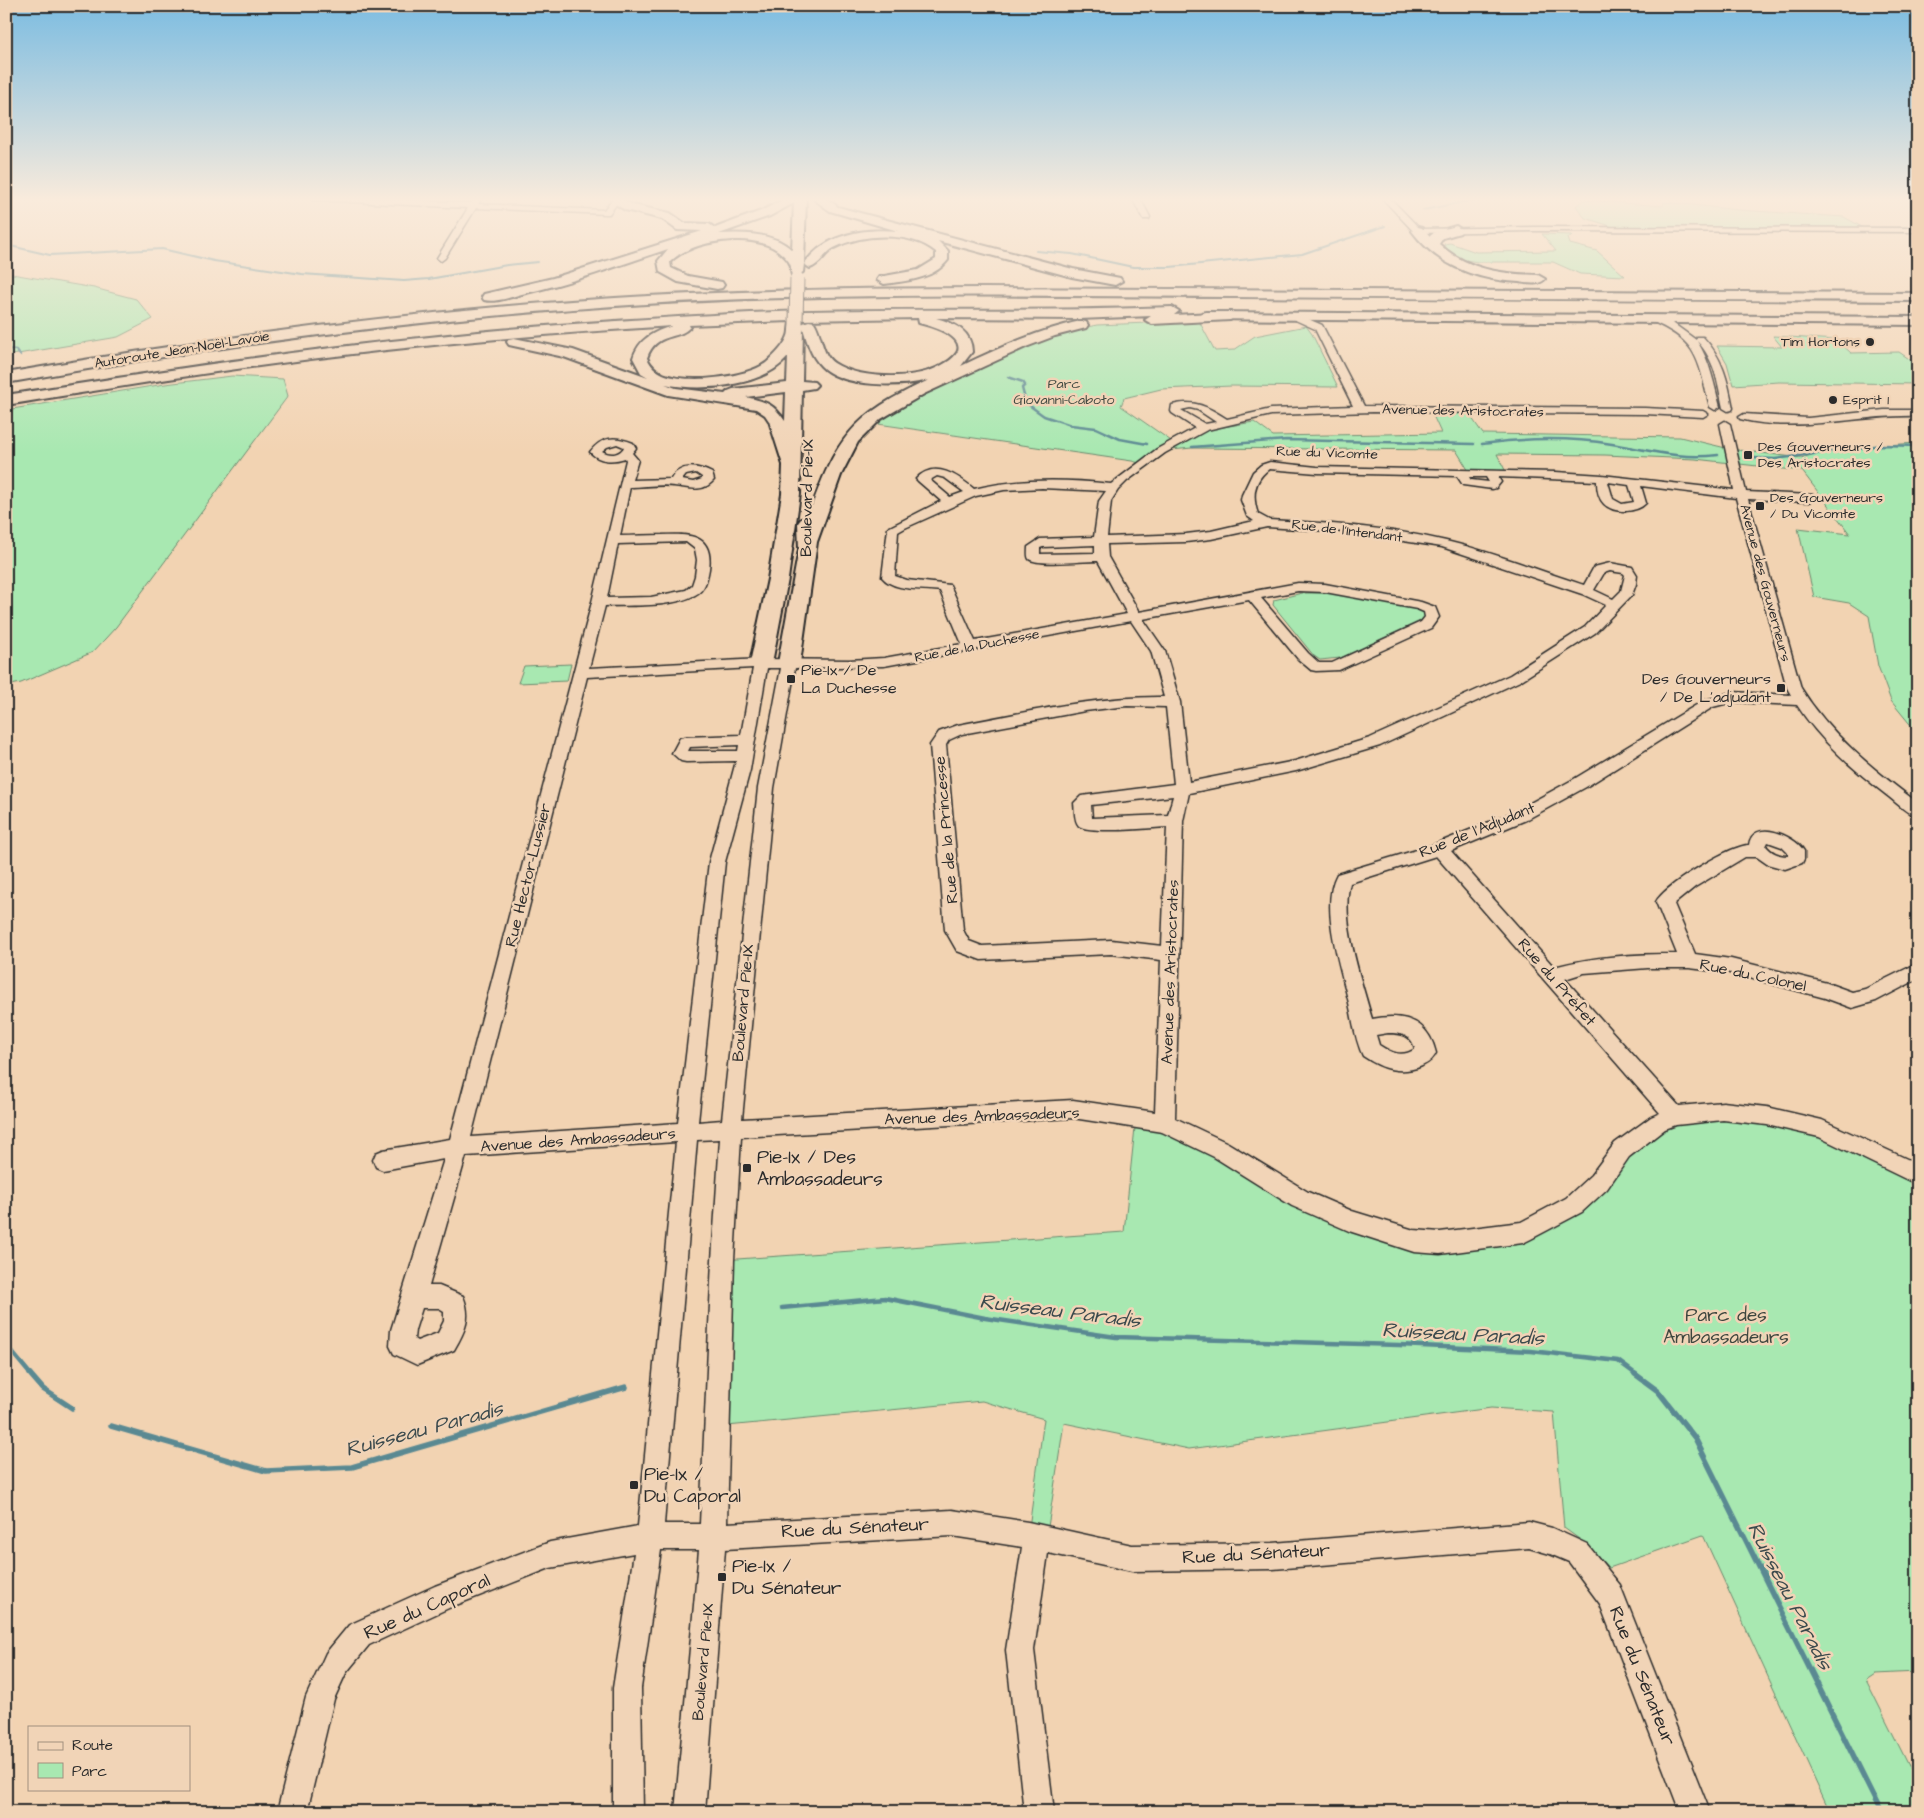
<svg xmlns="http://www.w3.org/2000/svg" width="1924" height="1818" viewBox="0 0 1924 1818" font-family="'Architects Daughter',sans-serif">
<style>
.green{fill:#a8e8b1;stroke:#6a8a6e}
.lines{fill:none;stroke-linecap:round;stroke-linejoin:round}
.stream-far3{stroke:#5a8992;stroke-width:2}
.stream-far2{stroke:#5a8992;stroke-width:2.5}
.stream-far1{stroke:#5a8992;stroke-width:4.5}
.stream{stroke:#5a8992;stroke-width:5.5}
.minor-casing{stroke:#2b2b2b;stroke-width:3}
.major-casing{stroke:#2b2b2b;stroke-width:4}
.highway-casing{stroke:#2b2b2b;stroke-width:4}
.minor{fill:#f1d4b7;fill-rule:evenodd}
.major{fill:#f1d4b7;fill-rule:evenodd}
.highway{fill:#f1d4b7;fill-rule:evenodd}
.highway-bridge-casing{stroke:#2b2b2b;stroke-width:15;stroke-linecap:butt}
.highway-bridge{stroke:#f1d4b7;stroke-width:13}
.poi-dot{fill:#2b2b2b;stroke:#f1d4b7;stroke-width:2}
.labels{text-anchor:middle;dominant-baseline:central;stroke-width:5;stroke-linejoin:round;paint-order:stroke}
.far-poi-label{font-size:14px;fill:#2b2b2b;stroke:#f1d4b7;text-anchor:start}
.far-street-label{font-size:14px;fill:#2b2b2b;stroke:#f1d4b7}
.far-park-label{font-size:14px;fill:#3e473f;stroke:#f1d4b7}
.street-label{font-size:16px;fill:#2b2b2b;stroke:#f1d4b7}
.poi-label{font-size:16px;fill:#2b2b2b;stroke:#f1d4b7;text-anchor:start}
.near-poi-label{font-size:19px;fill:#2b2b2b;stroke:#f1d4b7;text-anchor:start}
.near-park-label{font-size:19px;fill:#3e473f;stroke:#f1d4b7}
.near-street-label{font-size:19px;fill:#2b2b2b;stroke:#f1d4b7}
.near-water-label{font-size:21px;font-style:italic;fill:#3b4a4d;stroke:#f1d4b7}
</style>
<rect width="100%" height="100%" fill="#f2d3b2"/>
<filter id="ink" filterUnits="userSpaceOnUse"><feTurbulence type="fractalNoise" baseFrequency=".02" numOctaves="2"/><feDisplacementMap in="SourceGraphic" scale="10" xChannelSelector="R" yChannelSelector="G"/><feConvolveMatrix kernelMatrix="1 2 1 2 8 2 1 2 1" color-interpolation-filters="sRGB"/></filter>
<g filter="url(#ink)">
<g class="green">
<polygon points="1583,200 1663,206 1664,202 1739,210 1844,217 1862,227 1617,228 1585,218 1576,206"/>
<polygon points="1542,234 1572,235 1568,238 1570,244 1597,251 1625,276 1580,274 1553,262 1478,262 1453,258 1444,244 1450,243 1476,252 1556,251"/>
<polygon points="6,273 94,288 136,299 153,319 118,337 6,356"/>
<polygon points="1199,321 1215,351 1234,350 1255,336 1306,326 1312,334 1338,387 1232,386 1161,389 1124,398 1121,406 1174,443 1198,431 1254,422 1273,436 1441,433 1431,411 1467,411 1483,434 1680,437 1730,449 1801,458 1837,448 1918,443 1918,734 1891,701 1878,666 1869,616 1849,603 1814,597 1798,528 1850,534 1802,471 1695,459 1605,455 1497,454 1507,474 1470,473 1456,450 1192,448 1161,451 1143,464 1132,461 878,424 912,399 1041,339 1068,331 1097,325"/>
<polygon points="1773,336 1837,340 1851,353 1899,352 1918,365 1918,384 1779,382 1733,385 1727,363 1717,346 1782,347"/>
<polygon points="232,376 283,379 288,396 116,627 93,652 21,683 6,686 6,410 165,384"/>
<polygon points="1302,593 1333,593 1421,608 1427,616 1420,621 1340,658 1320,660 1314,656 1273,605 1274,600"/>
<polygon points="571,664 567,681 518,683 524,666"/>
<polygon points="1767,1116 1918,1175 1918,1672 1875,1674 1866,1680 1918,1784 1918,1812 1830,1812 1703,1535 1609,1568 1586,1544 1564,1528 1554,1412 1491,1408 1189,1449 1064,1423 1046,1540 1028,1535 1044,1419 982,1401 717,1427 723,1260 1124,1232 1136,1118 1300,1199 1414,1241 1523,1232 1577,1202 1658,1123"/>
</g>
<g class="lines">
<g class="stream-far3">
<polyline points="1423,210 1484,198"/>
<polyline points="6,245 50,255 162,249 214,261 302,274 404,281 429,279 507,265 538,262"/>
<polyline points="1036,251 1072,254 1133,267 1170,267 1302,254 1385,226"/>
</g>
<g class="stream-far2">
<polyline points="6,349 16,350 20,355"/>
<polyline points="1008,377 1023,382 1025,385 1022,388 1026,403 1044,416 1071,425 1096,428 1120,439 1147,444"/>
<path d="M 1482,444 C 1525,438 1569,437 1612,444 C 1647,450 1682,460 1718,455"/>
<polyline points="1192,447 1286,440 1474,444"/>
<polyline points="1754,458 1775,459 1882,445 1918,446"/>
</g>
<g class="stream-far1">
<polyline points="782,1308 885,1298 985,1318 1116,1337 1399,1345 1531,1351 1618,1361 1637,1375"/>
<polyline points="6,1345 31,1375"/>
</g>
<g class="stream">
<polyline points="30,1374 43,1389 72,1408"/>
<polyline points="1635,1374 1658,1391 1695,1438 1881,1812"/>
<polyline points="111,1426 266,1471 352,1467 626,1387"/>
</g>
<g class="minor-casing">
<g id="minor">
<polygon points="309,198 365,198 471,203 474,198 482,198 478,204 604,210 613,198 621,198 609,214 606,214 476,208 445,258 441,261 437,258 468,208 313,200"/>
<polygon points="1132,198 1140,198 1150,217 1149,219 1143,219"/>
<polygon points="1382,198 1390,198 1420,229 1534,227 1918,228 1918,232 1534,231 1418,233 1415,233"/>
<path d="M 1294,313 L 1322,325 L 1364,406 L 1645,408 L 1703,411 L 1708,414 L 1703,417 L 1645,414 L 1373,412 L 1271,415 L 1207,430 L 1165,453 L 1127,481 L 1118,490 L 1111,501 L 1107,537 L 1186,534 L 1211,531 L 1254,521 L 1247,516 L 1241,500 L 1242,495 L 1253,472 L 1261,465 L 1270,462 L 1317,467 L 1556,472 L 1602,475 L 1734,490 L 1720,424 L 1725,421 L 1730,424 L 1746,492 L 1813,495 L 1815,498 L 1809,502 L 1748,499 L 1801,688 C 1830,735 1874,770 1918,803 L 1918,817 C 1907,814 1898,804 1889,797 C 1855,771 1820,741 1797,705 L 1732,702 L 1713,707 L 1586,787 L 1526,820 L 1451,851 L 1554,967 C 1594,956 1635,954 1677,954 L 1656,902 C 1665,885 1731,845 1749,845 C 1752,818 1795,835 1804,851 L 1804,859 L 1802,863 L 1785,869 L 1767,864 L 1757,857 L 1745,857 L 1695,887 L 1674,904 L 1695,954 L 1731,959 L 1827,983 L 1852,992 L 1865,989 L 1918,963 L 1918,979 L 1876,1001 L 1852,1008 L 1825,998 L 1731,973 L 1689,968 L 1648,968 L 1584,973 L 1565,979 L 1679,1106 L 1723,1102 L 1767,1107 L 1822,1120 L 1918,1164 L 1918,1185 L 1819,1137 L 1767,1125 L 1723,1120 L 1676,1125 L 1665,1129 L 1629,1157 L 1607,1189 L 1582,1212 L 1531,1239 L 1523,1243 L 1440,1254 L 1414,1252 L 1349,1231 L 1292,1206 L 1214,1157 L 1162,1132 L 1073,1118 L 741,1137 L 734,1260 L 727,1523 L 952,1510 L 1028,1522 L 1132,1545 L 1273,1543 L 1529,1522 L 1552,1528 L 1587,1544 L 1620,1585 L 1710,1812 L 1680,1812 L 1600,1604 L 1569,1562 L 1550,1554 L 1529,1548 L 1273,1569 L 1132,1571 L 1048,1553 L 1034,1650 L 1054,1812 L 1024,1812 L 1006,1650 L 1022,1547 L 952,1536 L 725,1549 L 705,1812 L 675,1812 L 699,1550 L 661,1550 L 641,1688 L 643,1812 L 613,1812 L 613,1688 L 634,1553 L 550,1568 L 451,1607 L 369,1645 L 346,1673 L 334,1699 L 307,1812 L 277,1812 L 306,1697 L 326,1653 L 349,1625 L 435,1586 L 550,1542 L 638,1526 L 676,1142 L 466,1156 L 429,1286 L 439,1286 L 463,1296 C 472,1318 465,1331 454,1350 L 417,1365 L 394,1354 L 390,1346 L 391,1330 L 444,1159 L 383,1170 L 376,1167 L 373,1160 L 376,1153 L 383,1150 L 450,1139 L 592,602 L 626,460 L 625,458 C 613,462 599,462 590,452 C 602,436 615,436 633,443 L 636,448 L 632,453 L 638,460 L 632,480 L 671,479 C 680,463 698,466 712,473 L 714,480 C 702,494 688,487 674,486 C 660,484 644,487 630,487 L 620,536 C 634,536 648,535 662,535 C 688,534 714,533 709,569 C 707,580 705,590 695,595 C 672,608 631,605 605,606 L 589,668 L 761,659 L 849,660 L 884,658 L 962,644 L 940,591 C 922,588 894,592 882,577 L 888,528 L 941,501 L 918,481 L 916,479 C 935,459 958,476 974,489 C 1019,478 1066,479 1111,484 L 1157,449 L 1195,428 L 1172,413 L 1171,411 L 1172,405 C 1195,399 1208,407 1227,419 L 1271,409 L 1353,406 L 1315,329 L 1291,318 L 1291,314 ZM 1190,408 L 1198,410 L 1216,422 L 1205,424 L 1181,410 ZM 617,444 L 624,447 C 620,455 610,456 602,451 L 607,447 ZM 1269,469 L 1317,473 L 1457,476 L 1463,485 L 1492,489 L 1496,488 L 1501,482 L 1498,477 L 1597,481 C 1597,489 1598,498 1604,504 C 1614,514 1637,513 1646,503 L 1641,486 L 1736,498 L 1787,688 L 1791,695 L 1732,692 L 1703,701 L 1574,779 L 1514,812 L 1433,845 L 1337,874 C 1319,906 1341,969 1349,1003 C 1353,1020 1355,1040 1363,1056 C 1382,1069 1400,1075 1422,1066 C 1428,1063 1433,1060 1436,1053 C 1428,1019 1403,1013 1372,1019 C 1362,982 1340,921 1350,883 L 1436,856 L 1660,1113 L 1651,1117 L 1615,1143 L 1591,1175 L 1566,1198 L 1521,1222 L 1440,1232 L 1414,1230 L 1352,1211 L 1308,1192 L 1228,1143 L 1175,1118 L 1183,821 L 1189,793 L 1296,771 L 1380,746 L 1520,681 L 1595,633 L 1632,595 L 1636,584 L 1637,575 L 1632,567 L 1610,563 L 1594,567 L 1584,585 C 1538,570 1493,552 1446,541 C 1389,527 1328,523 1269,520 L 1258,514 C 1252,497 1253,481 1269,469 ZM 696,473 L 702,477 L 702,479 L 693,482 L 682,480 L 686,475 ZM 937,476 L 945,478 L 964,492 L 950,497 L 930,480 ZM 1469,477 L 1486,477 L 1489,482 L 1471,480 ZM 1608,482 L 1629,485 L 1634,502 L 1622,504 L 1613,499 ZM 1042,488 L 1106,491 L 1099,501 L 1094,537 L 1040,539 L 1028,547 C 1028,550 1027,556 1029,559 C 1038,566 1085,561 1098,561 L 1127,614 L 975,641 L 950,585 L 907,580 L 895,576 L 898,532 L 905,528 L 976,496 L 1004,490 ZM 1267,527 L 1345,532 L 1442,547 L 1582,594 L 1606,605 L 1585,627 L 1510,675 L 1370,738 L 1295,761 L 1189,782 L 1180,702 L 1165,651 L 1143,619 L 1249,600 L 1298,659 L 1311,670 L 1316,671 L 1339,670 L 1431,628 L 1439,617 L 1435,607 L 1421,602 L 1325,584 L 1298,583 L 1139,612 L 1108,557 L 1107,544 L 1186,542 L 1211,539 ZM 686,542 L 695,549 L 697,560 L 695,576 L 692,585 L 686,590 L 651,597 L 607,598 L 618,544 ZM 1095,545 L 1095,553 L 1040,554 L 1040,548 L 1043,547 ZM 1610,571 L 1623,573 L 1625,575 L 1621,591 L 1613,599 L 1594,590 L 1604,573 ZM 1298,591 L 1325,592 L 1417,609 L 1424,612 L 1425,617 L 1421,622 L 1332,663 L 1319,663 L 1308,653 L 1261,598 ZM 1131,621 L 1151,651 L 1164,697 C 1094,696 1027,712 958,725 L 939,732 L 930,745 L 945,930 L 957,951 L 981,960 L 1111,954 L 1161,960 L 1155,1112 L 1073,1100 L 742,1119 L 774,788 L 795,668 L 884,666 ZM 753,668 L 741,735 L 685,737 L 680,738 L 672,753 L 681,761 L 686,762 L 736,761 L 709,862 L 678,1123 L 471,1137 L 587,677 ZM 767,668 L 781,668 L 758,788 L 722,1120 L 698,1122 L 725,862 L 750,770 ZM 1127,706 L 1166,707 L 1174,784 L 1081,796 L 1074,803 C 1075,810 1074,821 1079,826 C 1091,834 1150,828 1167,827 L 1162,946 L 1111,940 L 982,946 L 969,941 L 963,930 L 946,745 L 949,740 L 962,734 L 1085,711 ZM 739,745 L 738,751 L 688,751 L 690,747 ZM 1173,796 L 1168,815 L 1092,818 L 1091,805 ZM 1768,842 L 1782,847 L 1788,853 L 1788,856 C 1779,856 1772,853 1766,846 ZM 1388,1033 C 1401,1033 1412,1035 1415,1049 C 1402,1058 1391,1053 1379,1045 L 1376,1035 ZM 720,1139 L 712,1260 L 700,1524 L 664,1524 L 697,1140 ZM 422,1308 L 439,1308 L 444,1311 L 444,1321 L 438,1333 L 417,1341 L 414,1339 L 415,1330 Z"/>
<path d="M 1654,316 L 1674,324 L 1696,340 L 1697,337 L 1703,337 C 1723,358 1728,381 1733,408 L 1732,410 L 1728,411 L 1723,408 C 1718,383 1715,360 1697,341 C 1710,361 1714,384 1720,407 L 1715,410 L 1710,407 C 1698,360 1699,341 1651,321 L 1651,317 Z"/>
<path d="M 1884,410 L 1918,410 L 1918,416 C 1858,414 1799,434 1740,419 L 1739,417 L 1744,414 L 1808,418 Z"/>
</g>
</g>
<g class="major-casing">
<polygon id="major" points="1206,312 1918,317 1918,325 1202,319 1200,316 1202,313"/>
</g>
<g class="highway-casing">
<g id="highway">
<path d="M 612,198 L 621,198 L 633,205 L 670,213 L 684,223 L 709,224 L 715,228 L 761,211 L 786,198 L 806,198 L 804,264 C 826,234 863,228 898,231 L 830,211 L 812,198 L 826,198 L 838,207 L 860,213 L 1073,269 L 1120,278 L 1122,281 L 1115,285 L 1072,277 L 938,241 L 948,251 L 948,260 C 934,279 906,281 884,284 L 877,280 L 879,277 L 918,270 L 936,259 L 936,252 C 911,231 862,233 834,248 C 825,253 820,265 810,268 L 804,264 L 803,272 L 797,276 L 792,275 C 790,271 792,268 790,264 C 788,259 781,253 777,250 C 752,232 691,240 670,262 L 671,268 L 688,276 L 722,282 L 724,285 L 722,288 L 717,289 L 678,282 L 660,272 L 658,261 L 668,249 C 620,265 572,283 522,294 C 511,297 495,303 484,300 L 482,297 L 484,294 L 553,278 L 702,231 L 677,230 L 662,219 L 625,210 L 612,202 ZM 794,203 L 792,250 C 774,232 742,233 719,234 L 770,216 Z"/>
<path d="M 1456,226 L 1462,230 L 1460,233 L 1443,238 L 1439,244 C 1468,270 1501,274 1538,275 L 1545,279 C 1539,286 1527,283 1519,282 C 1477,280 1438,266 1412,231 L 1418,227 L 1422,228 L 1430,236 L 1435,232 Z"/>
<path d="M 984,288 L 1918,293 L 1918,301 C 1690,300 1462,299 1234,297 C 1038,296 842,292 646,304 C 431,317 218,345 6,383 L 6,373 C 219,336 433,308 648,296 C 760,290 872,288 984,288 Z"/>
<path d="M 1172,307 L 1179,311 L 1174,315 L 1230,312 L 1237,316 L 1230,320 L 1152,324 L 1145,320 L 1151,316 L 1079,319 L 936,318 C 954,323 972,331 972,352 L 961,366 C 1000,347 1039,330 1081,321 L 1086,322 L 1088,325 L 1086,328 L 1055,336 L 1026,347 L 924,394 L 881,419 L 858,442 L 841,475 L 817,542 L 800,663 L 796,668 L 789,670 L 782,668 L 778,663 L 799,549 L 798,523 L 801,519 L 808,518 C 835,439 852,415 929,380 C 902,387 842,388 821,366 C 811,356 807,342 803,328 L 802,381 L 814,382 L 817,385 L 814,388 L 802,390 L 800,494 L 788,579 L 772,663 L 768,668 L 761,670 L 754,668 L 750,663 L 768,579 L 782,494 L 783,465 L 769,421 L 765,415 L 756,409 L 668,395 L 564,357 L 509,345 L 507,342 L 509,339 L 514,338 L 573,350 L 648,377 L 641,373 L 633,358 C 639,339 653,332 672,326 C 519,335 367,350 216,372 C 146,382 76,394 6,405 L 6,395 C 144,374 281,352 420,338 C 523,326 627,320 731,314 C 878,306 1025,313 1172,307 ZM 918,318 L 919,323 C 948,330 982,347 936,368 C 910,380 858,379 834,363 C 821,354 822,334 814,322 L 809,321 L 803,323 L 801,320 ZM 791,321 C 788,326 790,331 788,336 C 785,345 773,357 766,363 C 745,378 687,384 663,374 C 655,370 651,366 647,358 C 656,331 678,341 690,327 L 689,325 ZM 788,357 L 787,383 L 733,389 L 728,391 L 725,394 L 676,388 L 665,384 C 701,392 763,387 788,357 ZM 786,392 L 785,421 C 773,403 766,402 746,397 Z"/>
</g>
</g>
<use href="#minor" class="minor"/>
<use href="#major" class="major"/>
<use href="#highway" class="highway"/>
<g class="highway-bridge-casing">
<polyline id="highway-bridge" points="796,323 797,278"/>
</g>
<use href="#highway-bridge" class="highway-bridge"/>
</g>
</g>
<linearGradient id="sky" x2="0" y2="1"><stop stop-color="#7bbce1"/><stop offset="0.44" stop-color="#f9ebdc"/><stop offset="1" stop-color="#f9ebdc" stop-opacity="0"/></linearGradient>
<rect width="1924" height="453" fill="url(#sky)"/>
<g class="poi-dot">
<circle cx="1870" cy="342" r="5"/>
<circle cx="1833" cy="400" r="5"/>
<rect x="1743" y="450" width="10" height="10" rx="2.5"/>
<rect x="1755" y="501" width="10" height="10" rx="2.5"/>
<rect x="786" y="674" width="10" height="10" rx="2.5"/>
<rect x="1776" y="683" width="10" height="10" rx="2.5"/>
<rect x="742" y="1163" width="10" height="10" rx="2.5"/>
<rect x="629" y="1480" width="10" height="10" rx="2.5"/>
<rect x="717" y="1572" width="10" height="10" rx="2.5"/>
</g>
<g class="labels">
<g class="far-poi-label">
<text x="1860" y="342" text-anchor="end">Tim Hortons</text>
<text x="1843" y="400">Esprit 1</text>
<text x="1758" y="447">Des Gouverneurs /<tspan x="1758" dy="16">Des Aristocrates</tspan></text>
<text x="1770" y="498">Des Gouverneurs<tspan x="1770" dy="16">/ Du Vicomte</tspan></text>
</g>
<g class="far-street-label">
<text transform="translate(182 350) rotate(-9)">Autoroute Jean-Noël-Lavoie</text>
<text transform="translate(1463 411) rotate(1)">Avenue des Aristocrates</text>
<text transform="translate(1327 453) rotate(2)">Rue du Vicomte</text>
<text transform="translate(1347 531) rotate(7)">Rue de l'Intendant</text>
<text transform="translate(1765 583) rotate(75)">Avenue des Gouverneurs</text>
<text transform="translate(977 646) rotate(-11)">Rue de la Duchesse</text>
</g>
<g class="far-park-label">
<text x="1064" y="384">Parc<tspan x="1064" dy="16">Giovanni-Caboto</tspan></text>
</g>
<g class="street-label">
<text transform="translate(807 498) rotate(-89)">Boulevard Pie-IX</text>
<text transform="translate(946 830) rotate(-95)">Rue de la Princesse</text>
<text transform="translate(1477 830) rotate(-22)">Rue de l'Adjudant</text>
<text transform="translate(528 875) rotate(-76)">Rue Hector-Lussier</text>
<text transform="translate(1170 972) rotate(-88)">Avenue des Aristocrates</text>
<text transform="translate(1753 975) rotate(12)">Rue du Colonel</text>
<text transform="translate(1557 982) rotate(49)">Rue du Préfet</text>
<text transform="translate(743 1003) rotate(-85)">Boulevard Pie-IX</text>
<text transform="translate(982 1116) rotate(-2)">Avenue des Ambassadeurs</text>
<text transform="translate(578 1140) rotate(-4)">Avenue des Ambassadeurs</text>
<text transform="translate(703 1662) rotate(-85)">Boulevard Pie-IX</text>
</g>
<g class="poi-label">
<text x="801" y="670">Pie-Ix / De<tspan x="801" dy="18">La Duchesse</tspan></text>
<text x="1771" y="679" text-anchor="end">Des Gouverneurs<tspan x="1771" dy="18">/ De L'adjudant</tspan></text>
</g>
<g class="near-poi-label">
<text x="757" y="1157">Pie-Ix / Des<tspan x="757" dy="22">Ambassadeurs</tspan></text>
<text x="644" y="1474">Pie-Ix /<tspan x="644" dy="22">Du Caporal</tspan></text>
<text x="732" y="1566">Pie-Ix /<tspan x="732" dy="22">Du Sénateur</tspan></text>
</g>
<g class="near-park-label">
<text x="1726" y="1315">Parc des<tspan x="1726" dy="22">Ambassadeurs</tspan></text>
</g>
<g class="near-street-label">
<text transform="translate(855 1528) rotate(-3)">Rue du Sénateur</text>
<text transform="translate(1256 1554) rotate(-3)">Rue du Sénateur</text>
<text transform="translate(427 1607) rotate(-24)">Rue du Caporal</text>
<text transform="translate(1642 1676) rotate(68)">Rue du Sénateur</text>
</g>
<g class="near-water-label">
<text transform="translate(1060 1311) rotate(7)">Ruisseau Paradis</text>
<text transform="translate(1463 1334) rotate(3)">Ruisseau Paradis</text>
<text transform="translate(424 1429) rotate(-15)">Ruisseau Paradis</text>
<text transform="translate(1790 1596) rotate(63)">Ruisseau Paradis</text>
</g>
</g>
<rect width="1924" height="1818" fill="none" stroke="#f1d4b7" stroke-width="25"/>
<rect x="12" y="12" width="1899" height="1793" fill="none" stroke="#2b2b2b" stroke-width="2" filter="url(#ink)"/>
<rect x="28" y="1726" width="162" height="65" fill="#f1d4b7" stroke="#a2907f"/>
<rect x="38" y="1742" width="25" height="8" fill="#f1d4b7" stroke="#a2907f"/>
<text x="72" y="1750" font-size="15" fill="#2b2b2b">Route</text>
<rect x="38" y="1763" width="25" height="15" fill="#a8e8b1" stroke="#a2907f"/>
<text x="72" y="1776" font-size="15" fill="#2b2b2b">Parc</text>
</svg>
